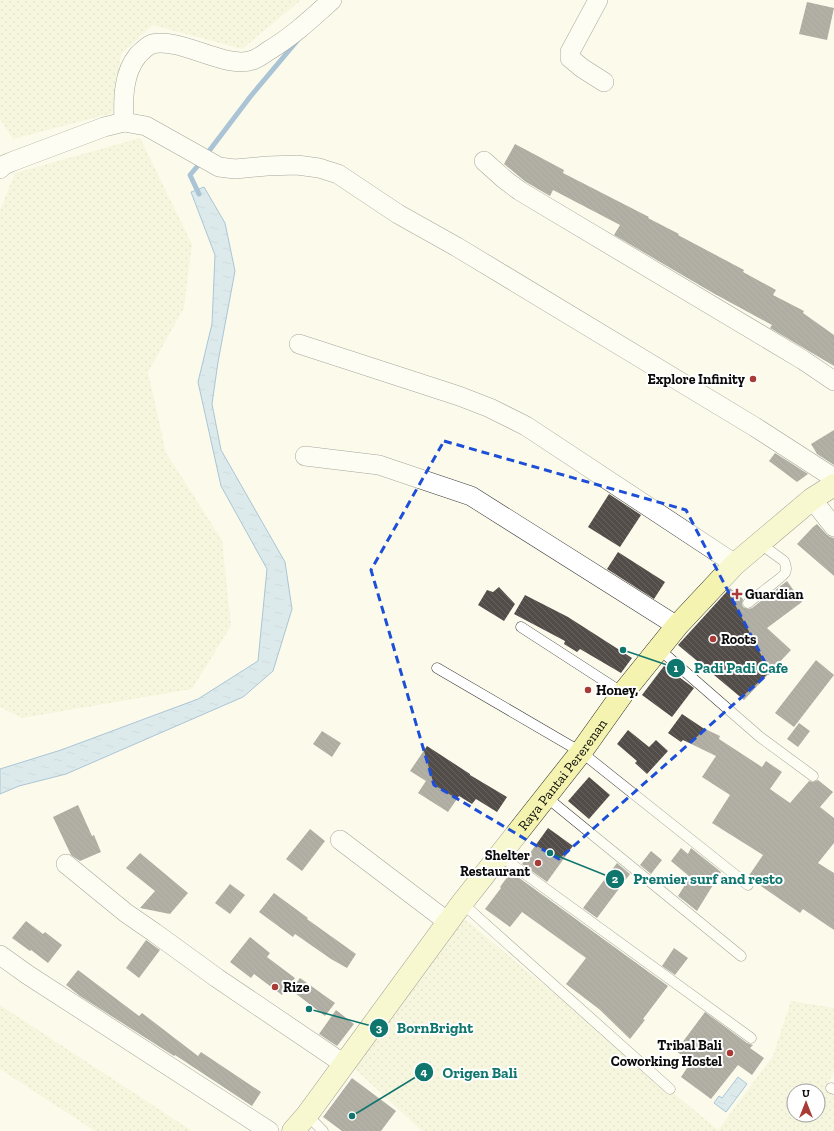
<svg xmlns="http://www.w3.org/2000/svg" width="834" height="1131" viewBox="0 0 834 1131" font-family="'Zilla Slab',serif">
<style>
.farmland{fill:url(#farmland-dots);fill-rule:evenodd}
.water{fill:url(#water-ripples);stroke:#4782bb}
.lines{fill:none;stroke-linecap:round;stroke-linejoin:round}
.stream{stroke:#4782bb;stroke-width:5}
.building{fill:url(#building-back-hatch)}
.lane-casing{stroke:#3e3e3e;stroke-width:11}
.street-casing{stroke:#3e3e3e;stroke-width:20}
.secondary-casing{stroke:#2d2d2d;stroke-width:23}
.lane{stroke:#fff;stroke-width:10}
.street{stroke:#fff;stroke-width:19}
.secondary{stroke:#f4f3af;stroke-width:22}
.marked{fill:none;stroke:#1d4ed8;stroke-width:3;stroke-dasharray:8 5;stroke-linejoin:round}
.poi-dot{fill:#a83b36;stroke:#fff;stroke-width:1.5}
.labels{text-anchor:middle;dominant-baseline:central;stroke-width:4;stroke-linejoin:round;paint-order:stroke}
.poi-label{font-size:14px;font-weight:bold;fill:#0b0b0b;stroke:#fff;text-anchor:start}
.street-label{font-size:14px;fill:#0b0b0b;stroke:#fff}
.leader{fill:none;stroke:#0f766e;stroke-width:1.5}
.callout-dot{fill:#0f766e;stroke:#fff;stroke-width:1.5}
.mark-label{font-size:12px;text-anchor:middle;font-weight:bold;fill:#fff}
.callout-label{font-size:15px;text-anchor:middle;font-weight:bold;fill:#0f766e;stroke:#fff;stroke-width:4;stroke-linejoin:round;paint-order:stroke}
</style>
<defs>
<pattern id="farmland-dots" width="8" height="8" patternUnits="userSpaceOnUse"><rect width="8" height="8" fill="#efefcf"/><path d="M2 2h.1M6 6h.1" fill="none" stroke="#ccccb0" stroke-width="1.8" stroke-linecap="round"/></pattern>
<pattern id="water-ripples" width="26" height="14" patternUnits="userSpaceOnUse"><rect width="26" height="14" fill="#b7d4ed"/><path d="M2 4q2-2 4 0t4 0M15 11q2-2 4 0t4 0" fill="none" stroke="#9cb5ca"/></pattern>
<pattern id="building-back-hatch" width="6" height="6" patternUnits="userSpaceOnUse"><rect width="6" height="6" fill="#524d49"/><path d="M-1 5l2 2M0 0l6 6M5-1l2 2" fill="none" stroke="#66625f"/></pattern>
</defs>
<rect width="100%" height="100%" fill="#fcfbeb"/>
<g class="farmland">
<polygon points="0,0 301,0 242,49 153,25 121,54 113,113 13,139 0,119"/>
<polygon points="140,138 192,244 184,308 148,372 166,453 222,540 231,626 192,689 22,718 0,707 0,210 15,173"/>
<path d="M 461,916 L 718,1130 L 773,1056 L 791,1001 L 834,1008 L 834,1071 L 825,1090 L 834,1093 L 834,1131 L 422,1131 L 353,1067 ZM 794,1091 L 818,1091 L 818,1115 L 794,1115 Z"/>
<polygon points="0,1005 192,1131 95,1131 0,1069"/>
</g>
<g class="water">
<polygon points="204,187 225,223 235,271 218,362 212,404 221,450 285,562 292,609 273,671 243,697 66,774 19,786 0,794 0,769 61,750 198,699 258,661 267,569 221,486 198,382 212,324 215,255 191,192"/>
<polygon points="738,1077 747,1084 726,1112 714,1103 719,1096 722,1098"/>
</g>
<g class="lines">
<g class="stream">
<polyline points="206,155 250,97 297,41"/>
<polyline points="199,194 190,175 201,162"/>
</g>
</g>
<g class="building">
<polygon points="807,2 834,8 827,40 799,34"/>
<polygon points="515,144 564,170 563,173 649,217 648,218 679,234 678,235 744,270 743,272 776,290 773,295 804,311 803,313 834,335 834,366 770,328 772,325 713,293 614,235 620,225 553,190 550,196 526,182 504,164"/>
<polygon points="834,430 834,465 817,454 811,444"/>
<polygon points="775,453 808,474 797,482 769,461"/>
<polygon points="609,494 641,515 620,547 588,527"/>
<polygon points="817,524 826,534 830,537 834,538 834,576 797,544 813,527"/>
<polygon points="618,552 665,582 654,599 607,569"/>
<polygon points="787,581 802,602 767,628 791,650 744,700 678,645 730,588 743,599 742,604 743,607 749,609 752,608"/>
<polygon points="499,587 515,604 504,621 478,605 487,590 493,592"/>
<polygon points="525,595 568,617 632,658 621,673 580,649 577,652 564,644 565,641 514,614"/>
<polygon points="816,660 834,675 794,727 775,713"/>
<polygon points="664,666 694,688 672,717 642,695"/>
<polygon points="682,714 703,728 720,736 719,739 762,767 766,761 782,772 770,789 790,803 809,781 813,782 818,780 833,792 820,807 834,818 834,843 818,863 834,873 834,930 803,909 800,913 748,877 763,855 712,823 730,795 702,777 716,756 683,740 681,742 668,733"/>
<polygon points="799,723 810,731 798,747 787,739"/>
<polygon points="628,730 649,747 656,740 668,751 647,774 635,763 637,761 617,744"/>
<polygon points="322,731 341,743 332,757 313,744"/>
<polygon points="427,746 470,774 470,775 507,797 497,812 476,799 472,804 459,796 448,812 418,793 426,781 410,771"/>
<polygon points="589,777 610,795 589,819 568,801"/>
<polygon points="78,805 92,836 94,835 101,852 80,861 71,855 53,817"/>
<polygon points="548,828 573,846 547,882 522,864"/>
<polygon points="310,829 325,841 302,871 286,859"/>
<polygon points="681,848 688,854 691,848 721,872 697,911 678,896 690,877 671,861"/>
<polygon points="651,851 662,860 651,874 640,865"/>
<polygon points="140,853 188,893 170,914 140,908 155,891 126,868"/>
<polygon points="617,863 630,874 597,918 583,908"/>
<polygon points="511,872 668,986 643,1019 645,1020 630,1039 599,1009 566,984 586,958 522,912 510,927 485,909 501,888 500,887"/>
<polygon points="230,884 245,895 230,914 215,903"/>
<polygon points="274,893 308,918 307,919 356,954 347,968 331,959 295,934 293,937 259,912"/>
<polygon points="26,921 43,934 45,932 62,945 48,963 31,950 30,951 12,938"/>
<polygon points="250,937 270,953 267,957 295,978 282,995 254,974 251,978 230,962"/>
<polygon points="146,940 160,950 139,978 126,968"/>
<polygon points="674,948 688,958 675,975 662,966"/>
<polygon points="78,970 139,1016 142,1013 198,1056 201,1052 261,1092 252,1106 175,1055 174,1056 80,996 66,985"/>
<polygon points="300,978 335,1003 325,1016 291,990"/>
<polygon points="336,1010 354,1024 337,1046 319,1034"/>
<polygon points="705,1012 747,1043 753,1045 750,1048 764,1058 752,1075 738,1065 711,1099 681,1077 691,1062 676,1051"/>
<polygon points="352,1078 396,1111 381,1131 342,1131 323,1117"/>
</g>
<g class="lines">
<g class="lane-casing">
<g id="lane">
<path d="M 748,603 C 754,598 784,576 785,573 C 787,569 786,565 784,561 L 759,543"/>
<polyline points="521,627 623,693"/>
<polyline points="659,649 760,737 813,776"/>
<polyline points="437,668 581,752 748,885"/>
<polyline points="545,796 741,956"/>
<polyline points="499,855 751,1038"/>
<polyline points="462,903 670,1089"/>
<polyline points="831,1088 834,1089"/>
<polyline points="307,1115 323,1131"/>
</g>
</g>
<g class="street-casing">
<g id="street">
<polyline points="598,0 570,52 570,58 582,68 604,82"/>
<path d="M 124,122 C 123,99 123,73 138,55 C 142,51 147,46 152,44 C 181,37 226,70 253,60 C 258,58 264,54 268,51 C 292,37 312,18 332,0"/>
<polyline points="484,161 504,179 520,191 803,360 834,381"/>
<polyline points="0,169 4,165 11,162 104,127 124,122 146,126 219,167 235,169 267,166 297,165 319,168 338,174 398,214 457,247 755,427 834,478"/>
<polyline points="299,344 459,396 490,408 526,426 735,564"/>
<polyline points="305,456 379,465 471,496 677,626"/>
<polyline points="812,499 834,527"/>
<polyline points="340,840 448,922"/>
<polyline points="66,864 126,913 155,933 217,978 344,1064"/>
<polyline points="0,955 28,975 269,1131"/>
</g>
</g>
<g class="secondary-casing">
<g id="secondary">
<path id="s1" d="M 293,1131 L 307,1115 L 462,903 L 581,752 L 623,693 L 677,626 L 735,564 L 812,499 L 834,485"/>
</g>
</g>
<use href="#lane" class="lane"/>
<use href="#street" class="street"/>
<use href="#secondary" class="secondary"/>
</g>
<path d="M0 0H834V1131H0ZM 444,441 L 686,510 L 770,672 L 559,859 L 434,785 L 371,570 Z" fill="#fcfbeb" fill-opacity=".55" fill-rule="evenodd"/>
<path class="marked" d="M 444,441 L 686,510 L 770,672 L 559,859 L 434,785 L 371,570 Z"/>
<g class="poi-dot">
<circle cx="753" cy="379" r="4"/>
<path d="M735 588h4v4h4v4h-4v4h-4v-4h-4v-4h4z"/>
<circle cx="713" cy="639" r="4"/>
<circle cx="588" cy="690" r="4"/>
<circle cx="538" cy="863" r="4"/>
<circle cx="275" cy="987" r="4"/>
<circle cx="730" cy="1053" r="4"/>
</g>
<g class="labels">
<g class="poi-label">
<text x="745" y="379" text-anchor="end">Explore Infinity</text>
<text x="745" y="594">Guardian</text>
<text x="721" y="639">Roots</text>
<text x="596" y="690">Honey,</text>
<text x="530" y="855" text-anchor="end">Shelter<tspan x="530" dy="16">Restaurant</tspan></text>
<text x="283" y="987">Rize</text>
<text x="722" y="1045" text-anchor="end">Tribal Bali<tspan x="722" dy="16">Coworking Hostel</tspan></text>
</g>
<g class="street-label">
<text stroke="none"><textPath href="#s1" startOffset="447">Raya Pantai Pererenan</textPath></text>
</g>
</g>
<path class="leader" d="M623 650L676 668M550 853L615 879M309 1009L379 1028M352 1116L424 1072"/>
<g class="callout-dot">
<circle cx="623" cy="650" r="4"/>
<circle cx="550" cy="853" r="4"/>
<circle cx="309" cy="1009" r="4"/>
<circle cx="352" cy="1116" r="4"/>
<circle cx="676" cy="668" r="10"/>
<circle cx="615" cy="879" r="10"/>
<circle cx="379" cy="1028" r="10"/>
<circle cx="424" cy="1072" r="10"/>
</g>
<g class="mark-label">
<text x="676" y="672">1</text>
<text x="615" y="883">2</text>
<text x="379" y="1032">3</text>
<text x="424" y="1076">4</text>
</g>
<g class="callout-label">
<text x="741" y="673">Padi Padi Cafe</text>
<text x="708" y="884">Premier surf and resto</text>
<text x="435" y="1033">BornBright</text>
<text x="480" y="1078">Origen Bali</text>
</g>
<g transform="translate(806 1103)"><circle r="19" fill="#ffffff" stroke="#9d9d9d"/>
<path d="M0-3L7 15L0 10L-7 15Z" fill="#a83b36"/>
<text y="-6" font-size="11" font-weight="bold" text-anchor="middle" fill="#0b0b0b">U</text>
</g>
</svg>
